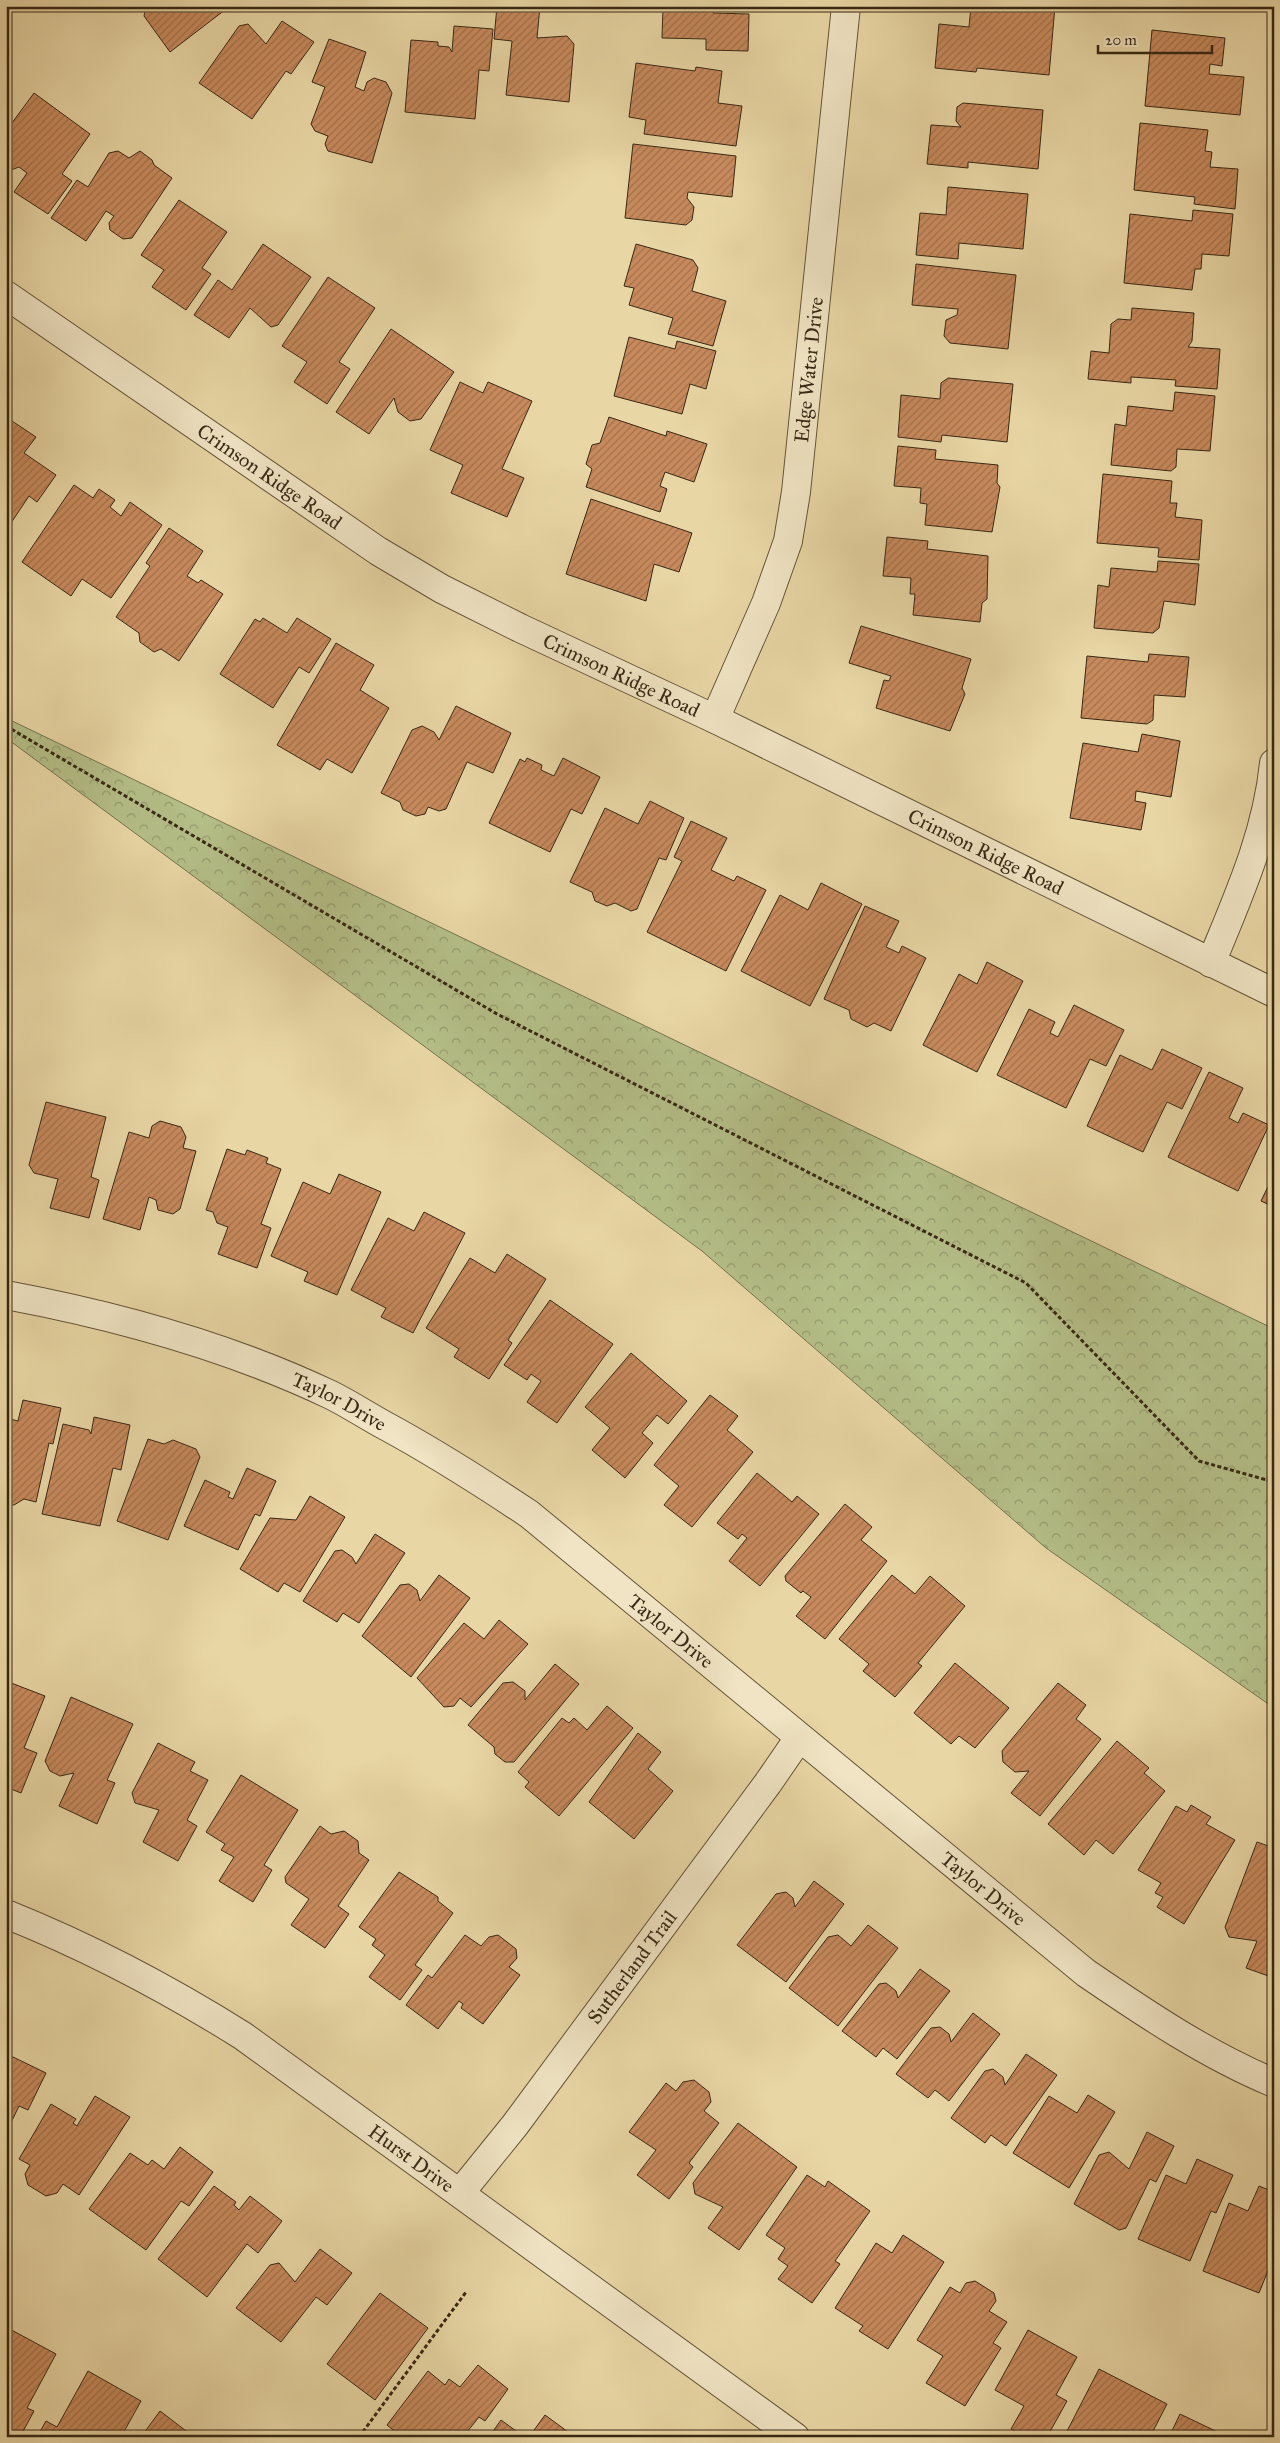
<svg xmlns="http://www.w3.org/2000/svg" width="1280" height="2443" viewBox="0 0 1280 2443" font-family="'IM FELL Great Primer',serif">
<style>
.forest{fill:url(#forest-crowns);stroke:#76734e}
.building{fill:url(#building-hatch);stroke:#382814}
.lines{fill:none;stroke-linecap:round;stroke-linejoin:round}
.minor-casing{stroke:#645438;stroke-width:30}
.tertiary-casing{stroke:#645438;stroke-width:30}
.path{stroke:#382814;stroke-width:3;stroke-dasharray:4 2.5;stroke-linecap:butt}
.minor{stroke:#f0e4c4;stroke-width:28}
.tertiary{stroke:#f0e4c4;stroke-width:28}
.labels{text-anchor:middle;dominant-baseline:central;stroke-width:5;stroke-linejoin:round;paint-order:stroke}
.street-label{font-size:20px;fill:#382814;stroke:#f0e4c4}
</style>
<defs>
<pattern id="forest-crowns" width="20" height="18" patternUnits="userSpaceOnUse" patternTransform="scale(1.25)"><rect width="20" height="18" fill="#b4be87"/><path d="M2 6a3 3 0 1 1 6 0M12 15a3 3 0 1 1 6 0" fill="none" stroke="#939a6d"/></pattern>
<pattern id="building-hatch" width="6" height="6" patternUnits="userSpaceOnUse" patternTransform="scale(1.25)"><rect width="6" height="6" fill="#c88a5d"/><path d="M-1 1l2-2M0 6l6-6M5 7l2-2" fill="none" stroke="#a3714c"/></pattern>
</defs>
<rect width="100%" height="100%" fill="#e8d6a4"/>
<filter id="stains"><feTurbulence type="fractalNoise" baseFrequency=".004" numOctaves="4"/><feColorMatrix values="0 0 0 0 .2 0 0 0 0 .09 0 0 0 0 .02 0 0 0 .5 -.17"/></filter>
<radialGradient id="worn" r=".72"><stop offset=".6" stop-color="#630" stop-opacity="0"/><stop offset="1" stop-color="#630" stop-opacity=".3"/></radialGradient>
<polygon class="forest" points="6,718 1274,1329 1274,1708 1046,1548 702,1251 6,738"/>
<g class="building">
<polygon points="146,6 230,6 170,52 144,16"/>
<polygon points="497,6 540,6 537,38 567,36 574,44 569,102 506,95 512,41 494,39"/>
<polygon points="663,6 719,6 712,7 713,13 749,14 748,51 706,50 706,39 662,38"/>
<polygon points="971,6 1055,6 1049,75 977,68 976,72 935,68 939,24 969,27"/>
<polygon points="282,21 314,42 291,74 286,71 252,119 199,83 239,26 248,24 266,44"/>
<polygon points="454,26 493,29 489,71 479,70 475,119 405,112 411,40 438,42 438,46 449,47 452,52"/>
<polygon points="1152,30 1225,38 1222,66 1210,64 1209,74 1244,77 1240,115 1145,106"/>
<polygon points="329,39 366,52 355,87 364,91 367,82 374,78 386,82 392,93 372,163 328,151 325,144 328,136 315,131 311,124 325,87 312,82"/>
<polygon points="636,63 695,71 696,67 722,71 718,103 742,106 736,146 644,134 646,120 629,117"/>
<polygon points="34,93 90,134 62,174 72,181 48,214 14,192 27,173 19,167 11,170 6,166 6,131"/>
<polygon points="963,103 1043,110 1038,169 968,162 968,168 927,164 931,125 961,127 956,121 957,107"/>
<polygon points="1140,123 1208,130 1205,151 1212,152 1210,167 1238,169 1235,209 1194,204 1195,197 1134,190"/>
<polygon points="633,144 736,156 732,197 688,192 687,198 694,207 692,220 686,225 625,218"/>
<polygon points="118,151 129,158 140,151 152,160 154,165 172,178 132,238 123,239 110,230 109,223 114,216 106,211 86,241 51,218 77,180 88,187 109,153"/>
<polygon points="948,187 1028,194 1023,249 959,243 958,259 916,255 920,213 946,215"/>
<polygon points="179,200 227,232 202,268 211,274 186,310 152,287 164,270 141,255"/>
<polygon points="1193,210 1233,214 1229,256 1202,254 1201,269 1195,269 1192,290 1124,283 1130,214 1192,221"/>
<polygon points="263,244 311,277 278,325 271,327 250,308 229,338 194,315 218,280 232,290"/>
<polygon points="636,244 693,260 698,268 692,291 726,301 713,346 668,334 673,318 629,305 634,288 624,286"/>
<polygon points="916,264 1016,275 1008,349 950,343 944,336 946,320 957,315 958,309 912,305"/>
<polygon points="328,277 375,308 339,362 350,369 327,404 294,382 307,362 282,346"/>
<polygon points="1132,308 1194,313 1192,341 1188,347 1220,349 1217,389 1175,386 1176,380 1131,377 1131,383 1088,379 1091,351 1109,353 1111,324 1118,319 1131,320"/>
<polygon points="391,329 454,372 421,419 410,421 398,412 394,398 369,434 336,412"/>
<polygon points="629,337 675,349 677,341 716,351 706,389 690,384 682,414 614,396"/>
<polygon points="948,378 1013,384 1007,442 942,435 941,442 898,437 901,395 940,399 941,383"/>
<polygon points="460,382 483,393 488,382 532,401 502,469 524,478 507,517 451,493 463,465 430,450"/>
<polygon points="1175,392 1215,396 1210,451 1177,449 1176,467 1171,471 1111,465 1115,424 1126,426 1128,406 1173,411"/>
<polygon points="6,417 36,437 24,453 56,475 37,502 29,496 11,523 6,520"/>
<polygon points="609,417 666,436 667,431 707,444 694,482 665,472 660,486 667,489 660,512 586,487 592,469 586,464 592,445 600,443"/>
<polygon points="898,446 936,450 935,459 998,465 997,483 1000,487 992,532 925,525 927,504 920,503 921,488 894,486"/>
<polygon points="1103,474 1172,481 1170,503 1177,503 1175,517 1202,520 1199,560 1158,557 1159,548 1097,543"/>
<polygon points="74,485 93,498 99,489 115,500 110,507 121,516 130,502 162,525 111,598 82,579 71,596 22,562"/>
<polygon points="591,499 692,533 679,572 654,564 646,601 566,574"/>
<polygon points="169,528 203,551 187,576 198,583 201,580 223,594 179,661 161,649 154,652 140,642 139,633 116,617 150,566 146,563"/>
<polygon points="887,537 928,541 927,549 988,556 987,599 982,603 980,622 913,615 915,594 910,594 911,578 883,576"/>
<polygon points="1158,561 1199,564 1195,605 1164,601 1159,628 1153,633 1094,628 1098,585 1109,587 1111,568 1157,572"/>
<polygon points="263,618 287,633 297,618 331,639 309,673 299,667 273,708 220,674 255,619 260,622"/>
<polygon points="861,626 971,659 962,688 965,694 950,731 876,708 884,680 889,681 891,676 849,663"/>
<polygon points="336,643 374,665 360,690 389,708 352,773 327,759 320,770 277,745"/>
<polygon points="1149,654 1189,657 1185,697 1154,695 1153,720 1147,724 1081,718 1087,656 1148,662"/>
<polygon points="456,706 511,733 493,773 467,762 446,809 439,811 428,807 425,814 416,816 403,810 400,802 381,793 412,730 422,726 434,732 439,740"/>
<polygon points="1142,734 1180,741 1171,797 1136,791 1135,801 1146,803 1141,830 1070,818 1083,743 1138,752"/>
<polygon points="527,758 542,765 541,770 554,776 563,758 600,777 582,814 571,809 550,852 489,823 520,759 525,762"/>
<polygon points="650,801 684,818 666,860 659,858 637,909 631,911 615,903 607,906 595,901 592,892 570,882 605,808 638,824"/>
<polygon points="691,821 727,838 711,870 734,881 737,876 766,890 726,971 647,932 682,861 674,857"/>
<polygon points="821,883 862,904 810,1006 741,971 780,895 808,910"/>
<polygon points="865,906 899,921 886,947 899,953 902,946 926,958 891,1031 874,1023 867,1027 851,1019 849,1010 824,999"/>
<polygon points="987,962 1023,981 977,1072 923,1045 959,974 977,984"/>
<polygon points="1074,1005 1124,1030 1106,1066 1090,1059 1066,1108 997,1075 1029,1009 1055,1022 1050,1033 1058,1037"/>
<polygon points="1162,1049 1202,1068 1182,1109 1167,1102 1143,1152 1087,1126 1120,1055 1152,1070"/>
<polygon points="1209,1072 1243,1088 1229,1118 1238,1123 1243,1113 1269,1125 1238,1191 1168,1157"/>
<polygon points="46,1102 106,1117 91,1177 99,1180 89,1218 50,1208 58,1179 34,1173 29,1165"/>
<polygon points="160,1121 181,1127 186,1137 183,1148 196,1151 180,1209 173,1214 158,1210 156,1200 149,1197 140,1230 103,1219 129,1132 149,1138 152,1126"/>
<polygon points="227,1149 245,1155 247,1150 268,1158 266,1163 281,1169 261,1224 271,1228 257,1268 218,1254 228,1227 217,1223 213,1212 206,1210"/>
<polygon points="339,1174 381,1192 337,1295 304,1281 308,1272 271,1256 303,1182 330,1194"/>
<polygon points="1274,1174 1274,1207 1261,1201"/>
<polygon points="424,1212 465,1233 413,1333 381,1317 386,1308 351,1290 388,1218 414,1231"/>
<polygon points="507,1254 546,1279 508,1340 512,1343 489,1379 454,1357 459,1349 426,1328 470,1258 495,1273"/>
<polygon points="550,1300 613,1344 557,1423 527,1402 541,1381 531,1374 527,1380 504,1365"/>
<polygon points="631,1353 687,1401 668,1424 657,1415 642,1433 653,1443 625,1478 592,1450 610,1428 585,1407"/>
<polygon points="710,1395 738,1416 727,1430 753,1452 692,1527 664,1505 679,1486 654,1465"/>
<polygon points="23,1400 61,1408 53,1444 49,1443 36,1502 24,1499 14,1505 6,1504 6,1418 18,1421"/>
<polygon points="94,1417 130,1425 121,1470 113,1468 100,1526 42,1514 63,1424 89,1430 91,1434"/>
<polygon points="148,1439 164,1444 173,1440 196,1449 200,1457 168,1540 117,1521"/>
<polygon points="247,1468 276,1481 260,1516 255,1514 238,1550 184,1526 205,1480 230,1492 228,1497 233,1499"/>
<polygon points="757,1473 792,1502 797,1496 819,1514 760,1586 729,1561 747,1538 742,1534 738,1539 717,1523"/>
<polygon points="310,1496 345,1517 300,1592 284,1583 278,1592 240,1569 270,1518 296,1520"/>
<polygon points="845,1504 872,1527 861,1540 887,1561 825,1639 796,1616 811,1597 803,1591 801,1593 786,1581 785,1576"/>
<polygon points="375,1534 405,1553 359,1623 343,1613 337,1622 303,1601 335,1551 342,1550 352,1557 356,1564"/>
<polygon points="439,1575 470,1598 411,1677 362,1636 400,1585 409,1584 417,1590 420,1601"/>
<polygon points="892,1575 915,1594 930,1576 965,1606 918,1663 922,1666 895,1697 863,1671 869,1664 839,1639"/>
<polygon points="499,1620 528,1644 471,1707 460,1698 454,1706 444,1707 417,1678 464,1623 484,1639"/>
<polygon points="955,1663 1009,1708 975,1748 959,1736 951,1744 914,1713"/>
<polygon points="555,1664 579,1684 514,1762 505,1762 495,1754 494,1747 468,1725 503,1683 513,1682 525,1691 525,1700"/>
<polygon points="6,1681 45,1696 24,1748 37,1753 21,1793 6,1787"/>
<polygon points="1058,1683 1086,1705 1076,1719 1101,1739 1040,1816 1011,1793 1029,1771 1015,1772 1003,1762 1002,1751"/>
<polygon points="71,1697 133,1724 107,1780 115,1783 97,1824 59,1806 74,1773 60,1776 50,1771 45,1761"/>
<polygon points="607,1706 633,1728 559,1816 525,1787 529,1782 518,1772 562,1718 569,1723 574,1718 587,1730"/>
<polygon points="638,1733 661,1752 648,1769 673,1791 634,1839 589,1802"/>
<polygon points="1117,1741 1149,1768 1144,1773 1165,1791 1113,1854 1096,1840 1084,1855 1048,1824"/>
<polygon points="158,1743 195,1762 190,1771 208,1780 187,1820 197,1826 178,1861 143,1842 159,1810 135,1803 132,1793"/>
<polygon points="241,1775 298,1810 264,1865 272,1870 253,1902 219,1881 234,1857 221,1850 225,1844 206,1832"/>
<polygon points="1191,1805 1211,1817 1206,1824 1235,1840 1184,1924 1157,1907 1163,1897 1155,1893 1161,1883 1138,1870 1176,1806 1187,1812"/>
<polygon points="320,1826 331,1834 344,1831 358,1841 359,1853 369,1860 338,1906 349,1914 325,1948 291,1925 309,1899 286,1883 285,1877"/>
<polygon points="1257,1842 1274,1848 1274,1978 1246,1968 1257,1941 1229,1937 1225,1927"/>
<polygon points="399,1872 438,1897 438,1901 453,1913 415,1965 422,1970 400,2000 369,1977 385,1955 372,1945 376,1939 359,1927"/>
<polygon points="814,1881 844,1904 786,1982 737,1945 776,1894 786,1892 793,1898 795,1907"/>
<polygon points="868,1925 898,1948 838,2026 789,1988 828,1937 838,1935 851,1946"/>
<polygon points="465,1935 481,1946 489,1937 498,1935 516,1949 517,1958 509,1967 520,1975 483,2024 461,2008 463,2004 459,2001 438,2029 406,2005 428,1975 432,1978"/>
<polygon points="920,1969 950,1991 897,2059 883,2048 876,2057 842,2031 879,1984 886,1983 896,1991 898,1998"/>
<polygon points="973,2013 1000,2034 949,2101 935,2090 928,2098 896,2074 931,2028 940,2027 949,2034 951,2042"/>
<polygon points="1026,2054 1057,2075 1006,2146 991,2135 985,2143 951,2118 985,2071 993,2069 1003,2077 1005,2085"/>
<polygon points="11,2056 46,2073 28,2110 19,2106 6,2133 6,2065"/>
<polygon points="694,2080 709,2092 711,2102 704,2111 719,2123 689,2163 693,2167 669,2199 637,2175 656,2150 629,2132 666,2083 676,2091 683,2082"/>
<polygon points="1088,2095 1115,2112 1069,2188 1013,2153 1049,2096 1077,2113"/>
<polygon points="95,2096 130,2117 79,2195 63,2184 57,2193 46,2196 28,2185 25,2174 30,2165 19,2159 51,2104 76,2119 73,2123 77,2126"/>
<polygon points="738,2123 797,2167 739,2250 708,2228 723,2207 695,2194 693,2183"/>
<polygon points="1147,2132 1174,2146 1156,2182 1150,2179 1126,2228 1119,2230 1074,2204 1099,2155 1109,2152 1129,2169"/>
<polygon points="180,2147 213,2172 189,2206 181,2201 146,2250 89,2209 130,2153 148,2165 152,2160 164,2169"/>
<polygon points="1197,2159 1233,2175 1216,2213 1211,2211 1190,2261 1138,2239 1166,2175 1186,2184"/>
<polygon points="807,2175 825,2187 828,2181 870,2211 835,2261 840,2264 812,2303 778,2279 788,2266 778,2259 785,2248 766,2235"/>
<polygon points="214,2186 236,2202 234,2205 239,2210 250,2196 282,2221 258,2253 247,2244 207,2297 158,2259"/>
<polygon points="1259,2186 1274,2192 1274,2256 1259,2293 1203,2271 1229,2203 1248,2211"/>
<polygon points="903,2235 944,2262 888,2349 859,2331 863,2326 835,2308 876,2243 892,2253"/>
<polygon points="320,2249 352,2273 327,2305 316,2297 281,2342 236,2308 270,2265 279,2263 295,2282"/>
<polygon points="975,2281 994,2293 996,2301 989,2311 1007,2322 993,2343 1001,2348 965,2406 926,2383 943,2356 917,2340 950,2287 960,2293 966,2283"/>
<polygon points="380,2293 428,2328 375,2400 327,2364"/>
<polygon points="6,2327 56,2354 27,2408 34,2411 20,2437 6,2437"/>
<polygon points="1028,2330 1077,2357 1056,2395 1067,2401 1047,2437 1025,2437 1011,2429 1024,2406 995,2390"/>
<polygon points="478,2365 508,2389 485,2421 479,2417 463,2437 402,2437 387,2425 428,2371 445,2385 449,2379 460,2387"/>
<polygon points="1099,2369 1167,2404 1150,2437 1064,2437"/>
<polygon points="88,2371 141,2401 121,2437 37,2437 46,2421 57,2427"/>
<polygon points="160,2411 194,2437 141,2437"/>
<polygon points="1180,2414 1228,2437 1169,2437"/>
<polygon points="545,2415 575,2437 529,2437"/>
<polygon points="501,2420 523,2436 523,2437 489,2437"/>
</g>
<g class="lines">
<g class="minor-casing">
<g id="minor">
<path id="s1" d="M 6,295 L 378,551 L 442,589 L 520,628 L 715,719 L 1274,993"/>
<path id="s2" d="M 715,719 L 766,603 L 788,541 L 796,492 L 846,6"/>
<path d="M 1211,963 C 1238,897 1267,834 1274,763"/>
<path id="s3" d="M 6,1295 C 118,1316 228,1346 331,1395 C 349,1404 366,1415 384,1425 C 434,1452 481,1482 529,1514 L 1086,1973 C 1146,2014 1207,2055 1274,2083"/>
<path id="s4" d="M 460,2193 L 515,2125 L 768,1783 L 799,1738"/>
</g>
</g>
<g class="tertiary-casing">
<g id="tertiary">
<path id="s5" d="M 6,1914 C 91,1948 165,1987 243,2036 L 795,2437"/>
</g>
</g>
<g class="path">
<polyline points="6,726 497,1014 1026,1283 1199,1461 1274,1482"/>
<polyline points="359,2437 466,2292"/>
</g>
<use href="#minor" class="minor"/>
<use href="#tertiary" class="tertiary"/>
</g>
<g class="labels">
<g class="street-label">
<text stroke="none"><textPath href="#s2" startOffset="365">Edge Water Drive</textPath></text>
<text stroke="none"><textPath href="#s1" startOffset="320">Crimson Ridge Road</textPath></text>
<text stroke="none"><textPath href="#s1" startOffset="725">Crimson Ridge Road</textPath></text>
<text stroke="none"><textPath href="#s1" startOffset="1130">Crimson Ridge Road</textPath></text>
<text stroke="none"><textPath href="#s3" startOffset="351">Taylor Drive</textPath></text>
<text stroke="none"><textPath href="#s3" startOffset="756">Taylor Drive</textPath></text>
<text stroke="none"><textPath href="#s3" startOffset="1161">Taylor Drive</textPath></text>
<text stroke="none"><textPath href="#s4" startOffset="284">Sutherland Trail</textPath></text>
<text stroke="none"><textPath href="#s5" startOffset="475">Hurst Drive</textPath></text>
</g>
</g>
<rect width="1280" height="2443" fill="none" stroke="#e8d6a4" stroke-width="25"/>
<rect x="8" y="8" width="1265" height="2428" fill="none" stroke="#382814" stroke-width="2.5"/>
<rect x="12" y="12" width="1255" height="2418" fill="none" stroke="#382814"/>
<path d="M1098 45v8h114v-8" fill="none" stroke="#382814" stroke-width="2.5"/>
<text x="1105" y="45" font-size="15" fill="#382814" stroke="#f0e4c4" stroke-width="4" paint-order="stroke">20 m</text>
<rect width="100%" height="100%" filter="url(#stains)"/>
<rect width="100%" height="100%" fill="url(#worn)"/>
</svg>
